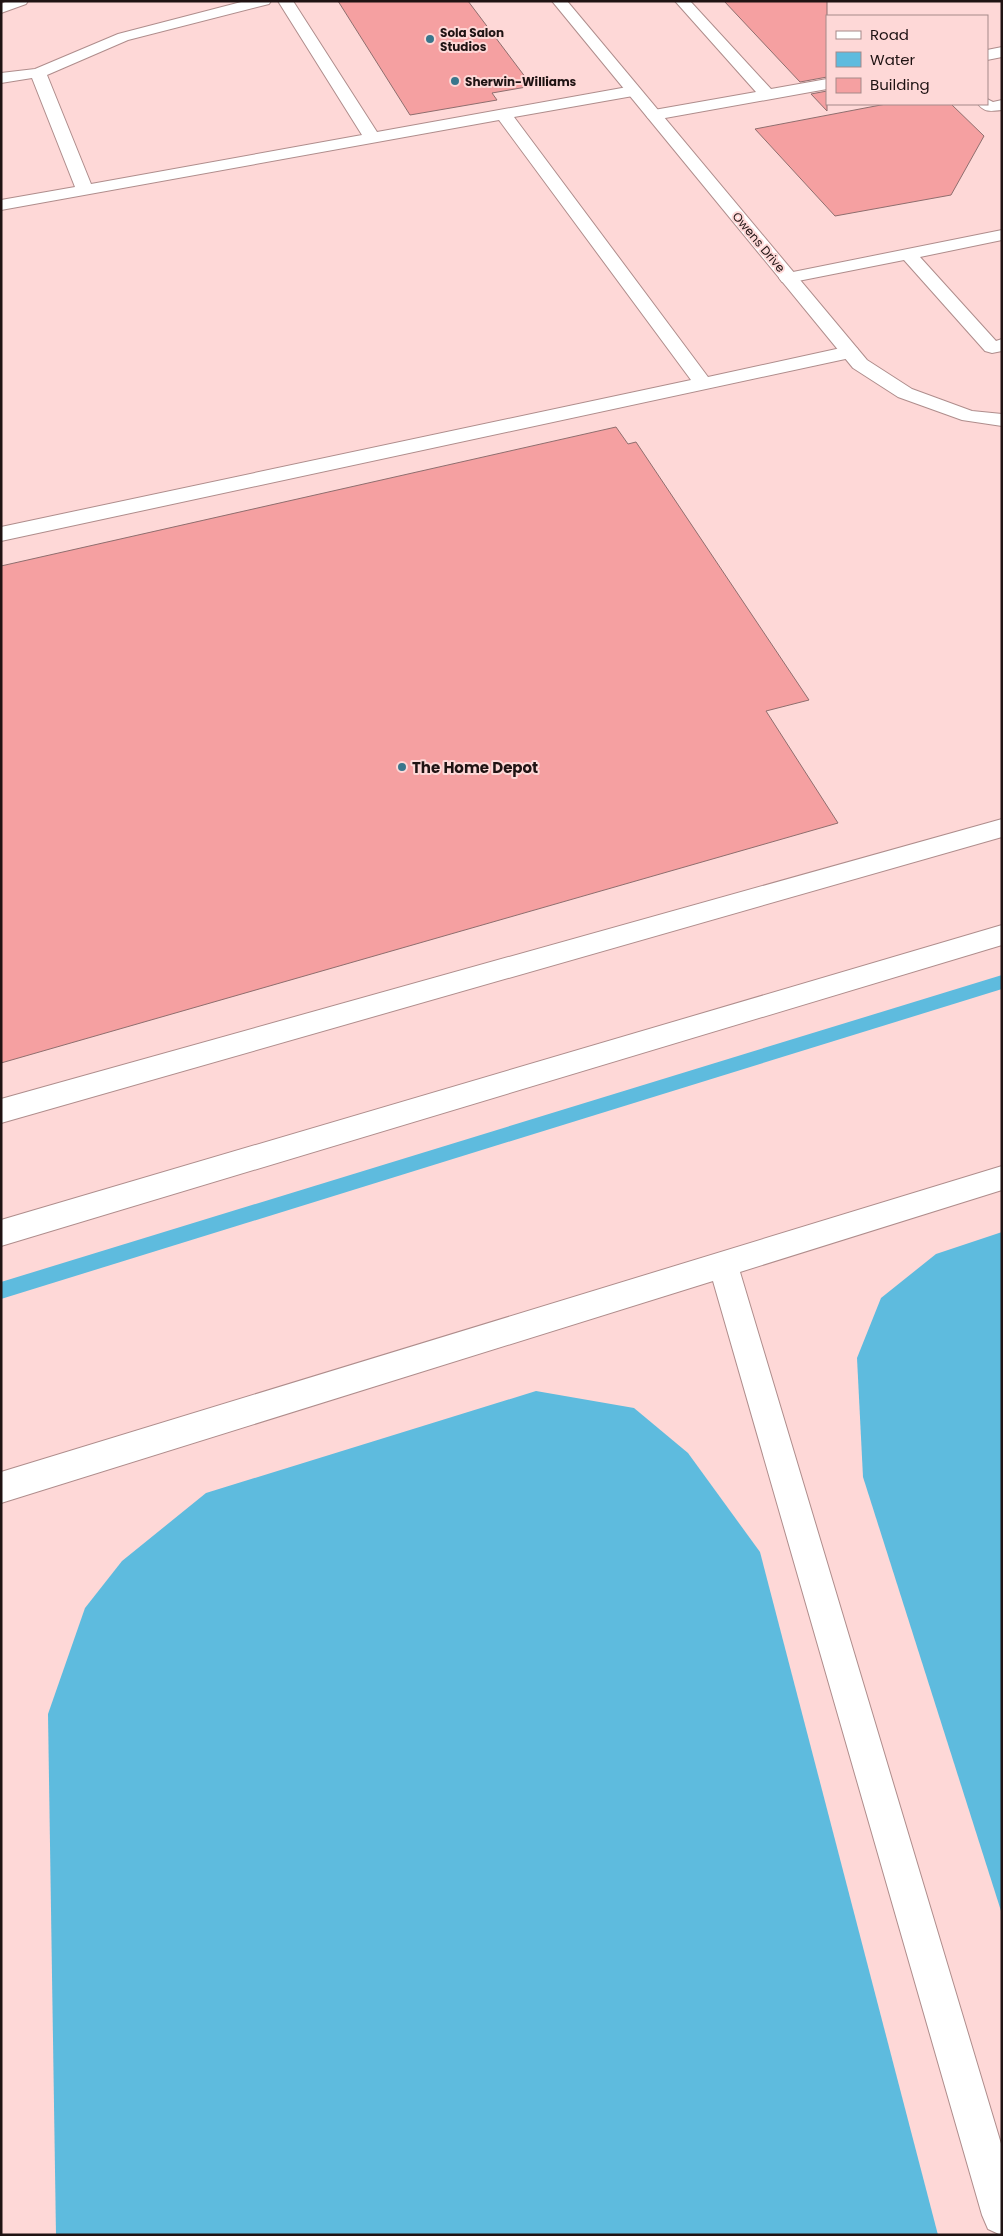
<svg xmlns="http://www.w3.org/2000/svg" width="1003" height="2236" viewBox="0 0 1003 2236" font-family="Poppins,sans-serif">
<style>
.water{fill:#5ebbde}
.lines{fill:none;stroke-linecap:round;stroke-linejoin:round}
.stream{fill:#5ebbde;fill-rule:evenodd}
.building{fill:#f5a0a1;stroke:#8f6e6e}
.lane-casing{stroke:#af8d8c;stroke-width:2}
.street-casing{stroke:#af8d8c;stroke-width:2}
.secondary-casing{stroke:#af8d8c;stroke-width:2}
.lane{fill:#fff;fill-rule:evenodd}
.street{fill:#fff;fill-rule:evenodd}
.secondary{fill:#fff;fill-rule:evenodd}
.poi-dot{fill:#39768c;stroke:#fed8d7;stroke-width:2}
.labels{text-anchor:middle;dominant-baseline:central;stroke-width:4;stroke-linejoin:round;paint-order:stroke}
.far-poi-label{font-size:12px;font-weight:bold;fill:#1f1313;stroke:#fed8d7;text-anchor:start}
.far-street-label{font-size:12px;fill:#1f1313;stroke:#fed8d7}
.poi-label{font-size:15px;font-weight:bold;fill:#1f1313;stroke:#fed8d7;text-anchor:start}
</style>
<rect width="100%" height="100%" fill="#fed8d7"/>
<g class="water">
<polygon points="1002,1232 1002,1914 863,1477 857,1358 881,1298 936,1254"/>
<polygon points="536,1391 634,1408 688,1453 760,1552 938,2235 56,2235 48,1714 85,1608 122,1561 206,1493"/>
</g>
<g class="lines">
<polygon class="stream" points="1002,975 1002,989 1,1299 1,1282"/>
</g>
<g class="building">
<polygon points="338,1 468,1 532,86 492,93 497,100 410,115"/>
<polygon points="724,1 827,1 827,77 800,82"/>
<polygon points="827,91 827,111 811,94"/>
<polygon points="886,104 951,104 984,136 951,195 835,216 755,129"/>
<polygon points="616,427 628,444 636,442 809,700 766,711 838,823 1,1063 1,566"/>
</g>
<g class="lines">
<g class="lane-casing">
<g id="lane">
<polygon points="245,1 271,1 269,4 128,40 47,75 91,184 362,135 278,1 293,1 377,132 633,86 639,88 641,91 639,94 633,96 514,117 708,377 850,346 857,348 859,352 857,356 850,358 1,541 1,527 691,380 499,120 1,210 1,200 75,187 32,78 1,83 1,73 35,69 118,34"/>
<polygon points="675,1 690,1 771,89 827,79 827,89 654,120 648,118 646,115 648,112 654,110 756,92"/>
<polygon points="1002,47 1002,57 987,60 987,50"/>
<path d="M 987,99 L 993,102 L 1002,100 L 1002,110 C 991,111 985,113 978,104 L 987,104 Z"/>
<polygon points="1002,230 1002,240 920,257 996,341 1002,339 1002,351 992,353 985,351 904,260 788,283 782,282 779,278 782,274 788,273"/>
<polygon points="1002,819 1002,837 1,1123 1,1099"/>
<polygon points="1002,925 1002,945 1,1246 1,1220"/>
<polygon points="1002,1166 1002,1190 740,1272 1002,2147 1001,2235 988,2229 982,2215 713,1281 1,1503 1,1472"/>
</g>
</g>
<g class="street-casing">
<polygon id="street" points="552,1 567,1 867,360 912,389 972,411 1002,414 1002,426 962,420 898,397 853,368"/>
</g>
<g class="secondary-casing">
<polygon id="secondary" points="7,1 28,1 26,4 1,13 1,4"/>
</g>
<use href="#lane" class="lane"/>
<use href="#street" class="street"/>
<use href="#secondary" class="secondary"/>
</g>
<g class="poi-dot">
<circle cx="430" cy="39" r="5"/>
<circle cx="455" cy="81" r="5"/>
<circle cx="402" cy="767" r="5"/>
</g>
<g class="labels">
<g class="far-poi-label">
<text x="440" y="32">Sola Salon<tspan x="440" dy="14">Studios</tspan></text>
<text x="465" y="81">Sherwin-Williams</text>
</g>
<g class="far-street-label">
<text transform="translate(759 242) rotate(50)">Owens Drive</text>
</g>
<g class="poi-label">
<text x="412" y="767">The Home Depot</text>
</g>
</g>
<rect width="1003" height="2236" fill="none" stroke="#1f1313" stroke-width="5"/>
<rect x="826" y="15" width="162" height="90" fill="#fed8d7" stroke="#a58989"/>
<rect x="836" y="31" width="25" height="8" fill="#ffffff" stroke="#a58989"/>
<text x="870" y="40" font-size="15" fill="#1f1313">Road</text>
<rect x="836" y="52" width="25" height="15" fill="#5ebbde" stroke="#a58989"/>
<text x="870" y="65" font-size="15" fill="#1f1313">Water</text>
<rect x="836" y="78" width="25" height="15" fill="#f5a0a1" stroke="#a58989"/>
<text x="870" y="90" font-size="15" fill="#1f1313">Building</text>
</svg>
